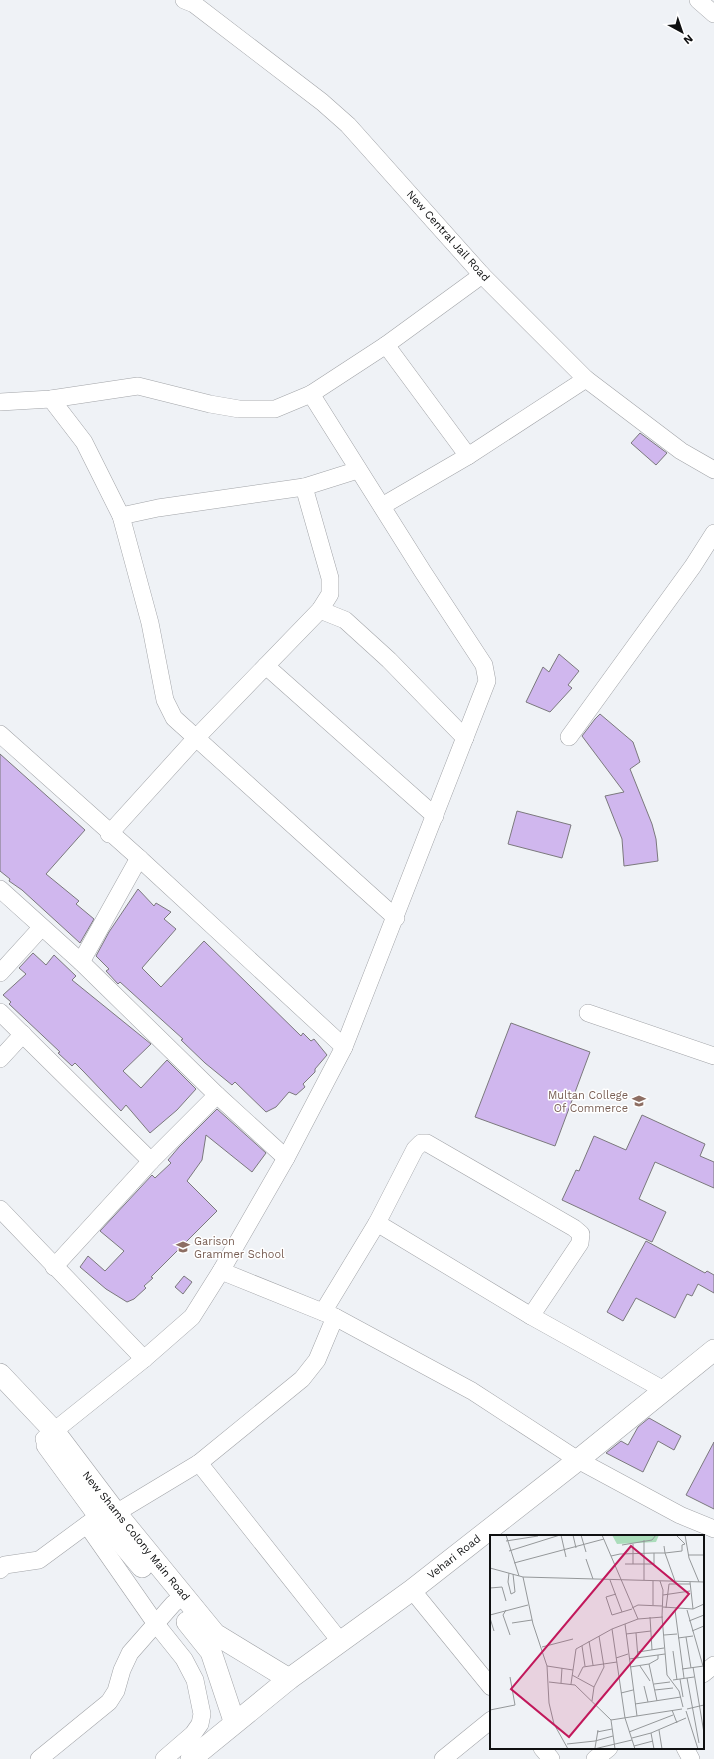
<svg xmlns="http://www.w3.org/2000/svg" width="714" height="1759" viewBox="0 0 714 1759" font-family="'Work Sans',sans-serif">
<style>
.building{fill:#d0b7ee;stroke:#7b797d}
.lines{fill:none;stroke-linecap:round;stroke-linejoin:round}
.minor-casing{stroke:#a2a4a8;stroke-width:18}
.major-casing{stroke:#a2a4a8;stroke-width:22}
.minor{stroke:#fff;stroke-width:17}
.major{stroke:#fff;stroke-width:21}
.labels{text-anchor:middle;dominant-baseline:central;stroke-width:3;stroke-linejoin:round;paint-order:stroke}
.street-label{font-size:11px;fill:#0f1011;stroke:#fff}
.education-label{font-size:11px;fill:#785e54;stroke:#fff;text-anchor:end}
.inset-road{fill:none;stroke:#95989a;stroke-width:1}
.view{fill:#c2185b;fill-opacity:0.15;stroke:#c2185b;stroke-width:2}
.inset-edge{fill:none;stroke:#0f1011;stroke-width:2}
</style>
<rect width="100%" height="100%" fill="#eff2f6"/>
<g class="building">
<polygon points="640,433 667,453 656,465 631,443"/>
<polygon points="559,654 579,671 568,685 572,688 550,712 526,702 543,667 549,672"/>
<polygon points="600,714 633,742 640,762 630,769 652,824 656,839 658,861 624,866 622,839 605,796 624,792 582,736 595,719"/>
<polygon points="0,754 85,830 46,874 79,901 76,904 94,919 80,943 22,890 9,881 10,879 0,871"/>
<polygon points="517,811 571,825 562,858 508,844"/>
<polygon points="138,889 154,906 156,903 171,912 164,919 176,929 142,968 161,987 204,941 301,1036 303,1033 311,1041 314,1039 327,1055 315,1069 315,1072 303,1084 305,1087 296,1095 289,1092 276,1107 266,1112 235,1082 232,1085 205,1063 181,1040 183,1039 173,1030 120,982 118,984 106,971 109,969 96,956 109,932"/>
<polygon points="33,953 46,965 54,955 76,976 72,980 151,1044 123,1071 141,1088 167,1060 196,1089 177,1110 150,1133 126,1105 121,1111 84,1072 75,1063 72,1066 58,1053 60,1052 9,1004 11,1002 3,995 26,974 19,968"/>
<polygon points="511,1023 590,1052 555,1146 475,1117"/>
<polygon points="217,1109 266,1153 252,1172 206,1135 202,1160 187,1181 217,1211 151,1277 153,1278 144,1286 146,1288 134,1299 127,1302 106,1289 80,1267 88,1256 105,1271 124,1251 100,1231 152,1175 155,1178 171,1163 168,1160 179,1147"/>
<polygon points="642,1115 705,1144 700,1156 714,1162 714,1188 655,1162 639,1199 666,1212 652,1242 562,1200 576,1170 579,1171 594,1136 626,1150"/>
<polygon points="646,1241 705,1273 707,1271 714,1275 714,1293 698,1284 692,1296 687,1294 675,1318 636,1298 623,1321 607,1312"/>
<polygon points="184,1276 192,1282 183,1294 175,1287"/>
<polygon points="649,1418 681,1436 674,1450 658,1441 643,1472 606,1453 621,1441 628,1445 638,1427"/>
<polygon points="714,1442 714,1509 686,1495"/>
</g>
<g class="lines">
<g class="minor-casing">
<g id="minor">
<polyline points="184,0 194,4 322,102 348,125 482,275 586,379 681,451 714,470"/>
<polyline points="698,0 714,14"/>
<polyline points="386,345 468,456"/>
<polyline points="51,399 84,442 121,516 150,623 165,700 174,718 396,918"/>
<polyline points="0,402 51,399 138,386 210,404 239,409 275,409 311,394 386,345 482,275"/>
<polyline points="382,506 468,456 586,379"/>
<polyline points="121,516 158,508 304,487 358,470"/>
<polyline points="320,610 345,620 389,660 465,738"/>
<polyline points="266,666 435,816"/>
<polyline points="0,734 139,858 344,1047"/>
<polyline points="569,737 693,566 714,533"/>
<polyline points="109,834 196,738 320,610 330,594 330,578 304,487"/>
<polyline points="0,889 81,962 217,1095 286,1158"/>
<polyline points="81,962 139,858"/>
<polyline points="0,973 41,928"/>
<polyline points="0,1012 151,1161"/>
<polyline points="588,1013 714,1056"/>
<polyline points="0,1059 23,1034"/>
<polyline points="0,1209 144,1359"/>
<polyline points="377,1223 531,1316 664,1390"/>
<polyline points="54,1267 151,1161 217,1095"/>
<polyline points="221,1271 335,1317 472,1391 578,1460 680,1515 714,1529"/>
<polyline points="323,1312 377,1223 415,1149 421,1143 427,1143 574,1228 581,1234 580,1243 531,1316"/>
<polyline points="44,1439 144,1359 192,1317 221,1271 286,1158 344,1047 487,681 484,665 423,572 311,394"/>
<polyline points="199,1463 340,1641"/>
<polyline points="116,1513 199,1463 302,1379 317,1360 335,1317"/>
<polyline points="87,1525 156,1624 184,1659 195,1680 202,1714 200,1724 193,1734 164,1759"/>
<polyline points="0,1570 5,1565 39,1560 96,1518"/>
<polyline points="412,1590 491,1687"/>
<polyline points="703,1674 714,1665"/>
<polyline points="542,1748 551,1759"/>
<polyline points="685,1748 691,1759"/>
<polyline points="39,1759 109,1702 116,1691 122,1670 130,1653 173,1604 184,1595"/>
<polyline points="443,1759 491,1720"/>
<polyline points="595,1759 609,1748"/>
</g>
</g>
<g class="major-casing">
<g id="major">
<polyline points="0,1374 54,1431 116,1513 215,1634 289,1679"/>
<polyline points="47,1445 99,1516 142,1567"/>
<polyline points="187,1622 211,1652 234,1721"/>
<polyline points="191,1759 289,1679 412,1590 578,1460 714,1350"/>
</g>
</g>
<use href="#minor" class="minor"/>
<use href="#major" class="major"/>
</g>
<defs>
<g id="university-bare" transform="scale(1.08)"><path d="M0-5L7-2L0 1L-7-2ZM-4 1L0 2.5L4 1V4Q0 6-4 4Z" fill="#8d6e63" stroke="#fff" stroke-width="2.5" paint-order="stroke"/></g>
<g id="school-bare" transform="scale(1.08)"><path d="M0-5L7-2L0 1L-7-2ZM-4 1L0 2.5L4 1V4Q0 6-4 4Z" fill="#8d6e63" stroke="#fff" stroke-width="2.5" paint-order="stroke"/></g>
</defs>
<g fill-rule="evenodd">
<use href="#university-bare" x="639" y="1101"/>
<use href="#school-bare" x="183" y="1247"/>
</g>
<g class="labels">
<g class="street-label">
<text transform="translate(448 236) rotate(48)">New Central Jail Road</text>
<text transform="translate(136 1536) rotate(51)">New Shams Colony Main Road</text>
<text transform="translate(454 1557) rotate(-38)">Vehari Road</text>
</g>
<g class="education-label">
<text x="628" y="1095">Multan College<tspan x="628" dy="13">Of Commerce</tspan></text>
<text x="194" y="1241" text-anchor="start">Garison<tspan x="194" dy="13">Grammer School</tspan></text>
</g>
</g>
<g transform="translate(490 1535)">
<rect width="214" height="214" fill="#eff2f6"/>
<path d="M 122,0 L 169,0 L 166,7 L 127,9 Z" fill="#abddbb"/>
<path class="inset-road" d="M 16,0 L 29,41M 71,0 L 76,22M 83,0 L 86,13M 91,0 L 96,17M 112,0 L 148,84M 195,0 L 199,23 L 209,47M 16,6 L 48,1M 132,10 L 162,5 L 166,0M 174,11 L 175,18 L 192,16 L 192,10 L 195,9 L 186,0M 19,16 L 70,0M 214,17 L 214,36M 198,20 L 214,20M 121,21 L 130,19 L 164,18M 96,24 L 103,44M 24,28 L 114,4M 135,29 L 164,29 L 164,18 L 175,18 L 185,46M 143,29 L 143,9M 0,33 L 33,42 L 214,47M 19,38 L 18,47 L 21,59 L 25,57 L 23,39M 33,42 L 43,89 L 57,131 L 59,168 L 64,189 L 78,214M 120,45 L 132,77M 154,45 L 154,5M 170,46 L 173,55 L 172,82 L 177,140 L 189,156 L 193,172M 0,53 L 12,52 L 16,66M 126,59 L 116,62 L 122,80 L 142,74M 173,60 L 200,56M 163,70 L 163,46M 173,72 L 203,74 L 200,47M 142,73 L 148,70 L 172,71M 176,73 L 179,49 L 200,49M 203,74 L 214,69M 16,75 L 13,80 L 20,100M 185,75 L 194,143M 197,75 L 213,131M 0,80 L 38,70M 160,82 L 162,115M 0,83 L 4,96M 199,86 L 214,80M 22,88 L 42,85M 135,89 L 147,181M 122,94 L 135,183 L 145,214M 202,96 L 214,91M 146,98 L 148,123M 136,99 L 161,96M 174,100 L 187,99M 196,102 L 201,133M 188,103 L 203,101M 99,106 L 103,130M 92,111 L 95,131M 52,112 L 83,104M 183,116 L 187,145M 148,117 L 174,113M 126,123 L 138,119M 139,124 L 175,119M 159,129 L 167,166M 57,131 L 83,135M 150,131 L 160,146M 140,132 L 159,129 L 168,124 L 168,120M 203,132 L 214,198M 192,134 L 214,131M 82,140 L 104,152M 88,142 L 93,132 L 127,127M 197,143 L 209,208M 190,144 L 193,162M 183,145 L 204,142M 59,147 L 85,150 L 121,185 L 192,174M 71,148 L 72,133M 81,149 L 86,114 L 122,94 L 148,84 L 173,82M 164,149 L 180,147M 154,151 L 158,167M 165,155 L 183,153M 131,158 L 143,155M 102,166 L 104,152 L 114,132 L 109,101M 145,169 L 191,162M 197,174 L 214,170M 0,175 L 25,170 L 20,142M 182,175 L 187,188M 196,176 L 208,214M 121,185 L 125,214M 169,195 L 172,214M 107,197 L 122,194M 139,197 L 183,180M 161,198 L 164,214M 142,203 L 161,198 L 196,183M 105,206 L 123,201M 77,209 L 105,206M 144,211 L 163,206M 105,213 L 108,195M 104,214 L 142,205"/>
<path class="view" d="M 141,11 L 199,59 L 79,202 L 21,154 Z"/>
<rect width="214" height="214" class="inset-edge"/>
</g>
<g transform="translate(682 32) rotate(140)" stroke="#ffffff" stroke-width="3" paint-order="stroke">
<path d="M0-3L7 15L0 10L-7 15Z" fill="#0f1011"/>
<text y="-6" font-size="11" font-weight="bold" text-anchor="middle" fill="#0f1011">N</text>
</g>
</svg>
